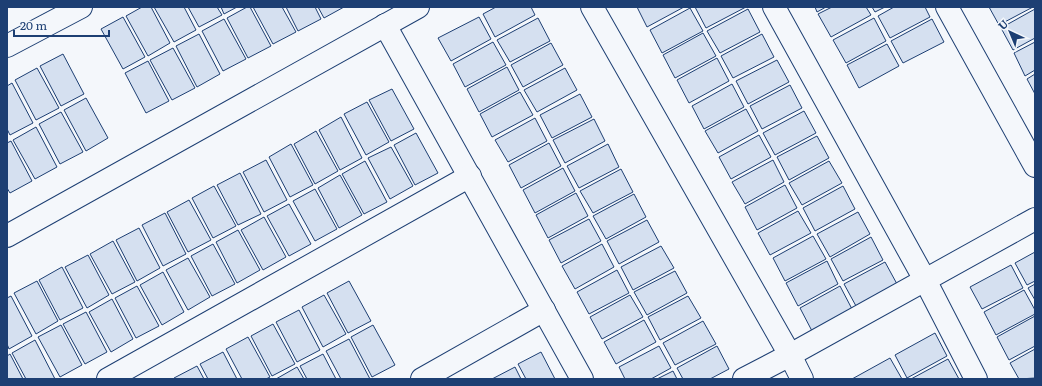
<svg xmlns="http://www.w3.org/2000/svg" width="1042" height="386" viewBox="0 0 1042 386" font-family="Literata,serif">
<style>
.building{fill:#d5e0f0;stroke:#1d3f73}
.lines{fill:none;stroke-linecap:round;stroke-linejoin:round}
.minor-casing{stroke:#1d3f73;stroke-width:24}
.minor{stroke:#f4f7fb;stroke-width:22}
</style>
<rect width="100%" height="100%" fill="#f4f7fb"/>
<g class="building">
<polygon points="142,7 151,7 170,43 148,56 126,16"/>
<polygon points="154,7 184,7 196,30 174,42"/>
<polygon points="188,7 217,7 222,15 199,27"/>
<polygon points="221,7 237,7 224,14"/>
<polygon points="247,7 250,7 271,46 248,58 227,18"/>
<polygon points="253,7 282,7 296,32 273,44"/>
<polygon points="286,7 315,7 321,19 298,31"/>
<polygon points="318,7 344,7 324,18"/>
<polygon points="496,7 531,7 535,15 495,37 483,14"/>
<polygon points="637,7 684,7 647,27"/>
<polygon points="695,7 746,7 706,28"/>
<polygon points="815,7 826,7 817,12"/>
<polygon points="832,7 866,7 871,15 831,37 818,14"/>
<polygon points="872,7 885,7 875,12"/>
<polygon points="894,7 925,7 930,17 890,38 878,16"/>
<polygon points="989,7 1033,7 999,25"/>
<polygon points="690,8 703,31 662,53 650,30"/>
<polygon points="748,9 760,32 720,53 707,31"/>
<polygon points="1035,9 1035,38 1013,50 1001,28"/>
<polygon points="123,17 145,57 123,69 101,29"/>
<polygon points="479,17 491,39 451,61 438,38"/>
<polygon points="538,18 550,41 510,62 497,40"/>
<polygon points="874,18 886,41 846,63 833,40"/>
<polygon points="224,19 246,59 223,71 202,31"/>
<polygon points="932,19 944,42 903,63 891,41"/>
<polygon points="703,33 716,56 675,78 663,55"/>
<polygon points="199,34 220,74 197,87 176,46"/>
<polygon points="762,34 774,57 733,78 721,56"/>
<polygon points="493,42 506,65 465,87 453,64"/>
<polygon points="1035,42 1035,70 1025,76 1014,53"/>
<polygon points="551,43 563,65 523,87 511,65"/>
<polygon points="887,44 899,66 859,88 847,65"/>
<polygon points="173,48 195,88 172,100 150,60"/>
<polygon points="63,54 84,94 61,106 40,66"/>
<polygon points="717,58 729,81 689,103 677,80"/>
<polygon points="777,60 789,82 748,104 736,81"/>
<polygon points="148,61 169,101 146,113 125,73"/>
<polygon points="507,67 519,90 479,112 467,89"/>
<polygon points="37,68 59,108 36,120 15,80"/>
<polygon points="565,68 577,90 537,112 524,90"/>
<polygon points="1035,74 1035,94 1027,79"/>
<polygon points="12,83 33,123 10,135 7,129 7,86"/>
<polygon points="732,84 744,107 704,129 692,106"/>
<polygon points="790,85 802,108 762,129 750,106"/>
<polygon points="392,89 414,129 391,141 369,100"/>
<polygon points="520,92 533,115 492,137 480,114"/>
<polygon points="580,94 592,117 552,138 540,115"/>
<polygon points="86,98 108,138 86,151 64,110"/>
<polygon points="367,102 389,142 366,155 344,114"/>
<polygon points="746,109 758,131 718,153 705,131"/>
<polygon points="804,111 816,133 775,155 763,133"/>
<polygon points="61,112 83,152 60,164 39,124"/>
<polygon points="341,117 362,158 340,170 319,130"/>
<polygon points="535,118 547,141 508,162 495,140"/>
<polygon points="594,119 605,141 565,163 553,140"/>
<polygon points="36,127 57,167 35,179 13,140"/>
<polygon points="316,131 338,171 315,184 294,144"/>
<polygon points="416,133 438,173 415,185 394,145"/>
<polygon points="759,135 771,157 731,179 719,157"/>
<polygon points="817,136 829,158 789,180 777,157"/>
<polygon points="11,141 32,181 10,193 7,188 7,143"/>
<polygon points="549,143 561,166 521,188 509,165"/>
<polygon points="291,144 313,185 290,197 269,157"/>
<polygon points="608,144 619,167 579,188 567,166"/>
<polygon points="391,147 413,186 390,199 368,158"/>
<polygon points="266,160 287,200 264,212 243,172"/>
<polygon points="773,160 784,182 745,204 732,182"/>
<polygon points="365,161 387,202 364,214 342,174"/>
<polygon points="829,161 842,183 802,205 789,183"/>
<polygon points="563,168 575,191 535,213 523,190"/>
<polygon points="621,169 633,192 593,213 580,191"/>
<polygon points="240,173 261,214 238,225 217,185"/>
<polygon points="340,175 362,215 339,228 318,188"/>
<polygon points="785,185 797,208 757,230 745,207"/>
<polygon points="214,186 236,226 213,238 192,198"/>
<polygon points="843,186 855,209 815,231 803,208"/>
<polygon points="315,189 337,229 315,241 293,201"/>
<polygon points="576,193 588,216 548,238 536,215"/>
<polygon points="634,194 646,217 606,239 593,216"/>
<polygon points="189,200 211,240 188,252 167,212"/>
<polygon points="289,204 311,244 289,256 267,216"/>
<polygon points="798,211 811,233 770,255 758,233"/>
<polygon points="858,212 870,234 830,257 817,234"/>
<polygon points="165,213 186,254 163,266 142,225"/>
<polygon points="264,217 286,257 263,270 241,230"/>
<polygon points="589,219 601,241 561,263 549,240"/>
<polygon points="647,220 659,242 619,264 607,241"/>
<polygon points="139,228 160,268 137,281 116,240"/>
<polygon points="238,230 260,270 237,283 216,242"/>
<polygon points="813,236 826,259 785,281 773,258"/>
<polygon points="871,237 883,260 843,281 831,259"/>
<polygon points="113,241 135,282 112,294 90,254"/>
<polygon points="213,244 235,284 212,296 191,256"/>
<polygon points="602,244 614,267 575,289 562,266"/>
<polygon points="661,246 674,268 633,290 621,267"/>
<polygon points="1035,252 1035,281 1027,285 1015,263"/>
<polygon points="88,255 109,295 87,308 65,267"/>
<polygon points="188,258 210,297 188,310 166,270"/>
<polygon points="827,261 838,284 798,306 786,283"/>
<polygon points="885,262 897,284 856,306 844,284"/>
<polygon points="1011,265 1023,288 982,309 970,287"/>
<polygon points="62,267 83,308 60,320 39,280"/>
<polygon points="617,270 629,293 589,314 577,292"/>
<polygon points="675,271 687,293 647,315 634,292"/>
<polygon points="163,272 184,312 162,325 140,285"/>
<polygon points="37,281 58,321 36,334 14,293"/>
<polygon points="349,281 371,321 348,333 327,293"/>
<polygon points="1035,284 1035,300 1028,288"/>
<polygon points="137,286 159,326 136,338 115,298"/>
<polygon points="840,286 852,309 812,331 800,308"/>
<polygon points="1024,290 1035,310 1035,314 996,335 984,312"/>
<polygon points="324,295 346,334 323,347 302,307"/>
<polygon points="630,295 643,317 602,339 590,317"/>
<polygon points="11,296 32,336 9,349 7,344 7,298"/>
<polygon points="688,296 701,318 660,340 648,317"/>
<polygon points="112,299 133,339 111,352 89,312"/>
<polygon points="299,310 320,350 297,362 276,322"/>
<polygon points="86,312 107,352 85,364 63,324"/>
<polygon points="1035,316 1035,346 1009,360 997,337"/>
<polygon points="644,320 656,342 616,364 604,342"/>
<polygon points="703,321 716,344 675,365 663,343"/>
<polygon points="273,324 295,364 272,376 251,336"/>
<polygon points="61,325 82,365 60,377 38,337"/>
<polygon points="373,325 395,365 372,377 351,337"/>
<polygon points="935,333 947,356 907,378 895,355"/>
<polygon points="248,337 270,377 266,379 242,379 226,349"/>
<polygon points="349,339 370,379 341,379 326,351"/>
<polygon points="35,340 55,379 26,379 12,353"/>
<polygon points="659,346 671,368 651,379 625,379 619,367"/>
<polygon points="717,346 729,369 710,379 683,379 677,368"/>
<polygon points="1035,349 1035,378 1019,379 1010,363"/>
<polygon points="223,352 237,379 208,379 200,364"/>
<polygon points="541,352 555,379 526,379 518,364"/>
<polygon points="10,354 23,379 7,379 7,356"/>
<polygon points="323,354 336,379 307,379 300,366"/>
<polygon points="890,358 902,379 852,379"/>
<polygon points="948,359 959,379 911,379"/>
<polygon points="197,366 204,379 175,379 174,378"/>
<polygon points="297,367 304,379 276,379"/>
<polygon points="515,367 521,379 492,379"/>
<polygon points="673,371 677,379 657,379"/>
</g>
<g class="lines">
<g class="minor-casing">
<g id="minor">
<polyline points="592,7 790,355 802,379"/>
<polyline points="774,7 925,280 976,379"/>
<polyline points="947,7 1035,166"/>
<polyline points="385,25 582,379"/>
<polyline points="7,46 81,7"/>
<polyline points="7,236 418,7"/>
<polyline points="108,379 470,176"/>
<polyline points="422,379 544,310"/>
<polyline points="744,379 790,355 1035,219"/>
</g>
</g>
<use href="#minor" class="minor"/>
</g>
<rect width="1042" height="386" fill="none" stroke="#1d3f73" stroke-width="16"/>
<g transform="translate(1010 32) rotate(316)" stroke="#f4f7fb" stroke-width="3" paint-order="stroke">
<path d="M0-3L7 15L0 10L-7 15Z" fill="#1d3f73"/>
<text y="-6" font-size="11" font-weight="bold" text-anchor="middle" fill="#1d3f73">U</text>
</g>
<path d="M14 30v6h95v-6" fill="none" stroke="#1d3f73" stroke-width="2"/>
<text x="20" y="30" font-size="12" fill="#1d3f73" stroke="#f4f7fb" stroke-width="3" paint-order="stroke">20 m</text>
</svg>
